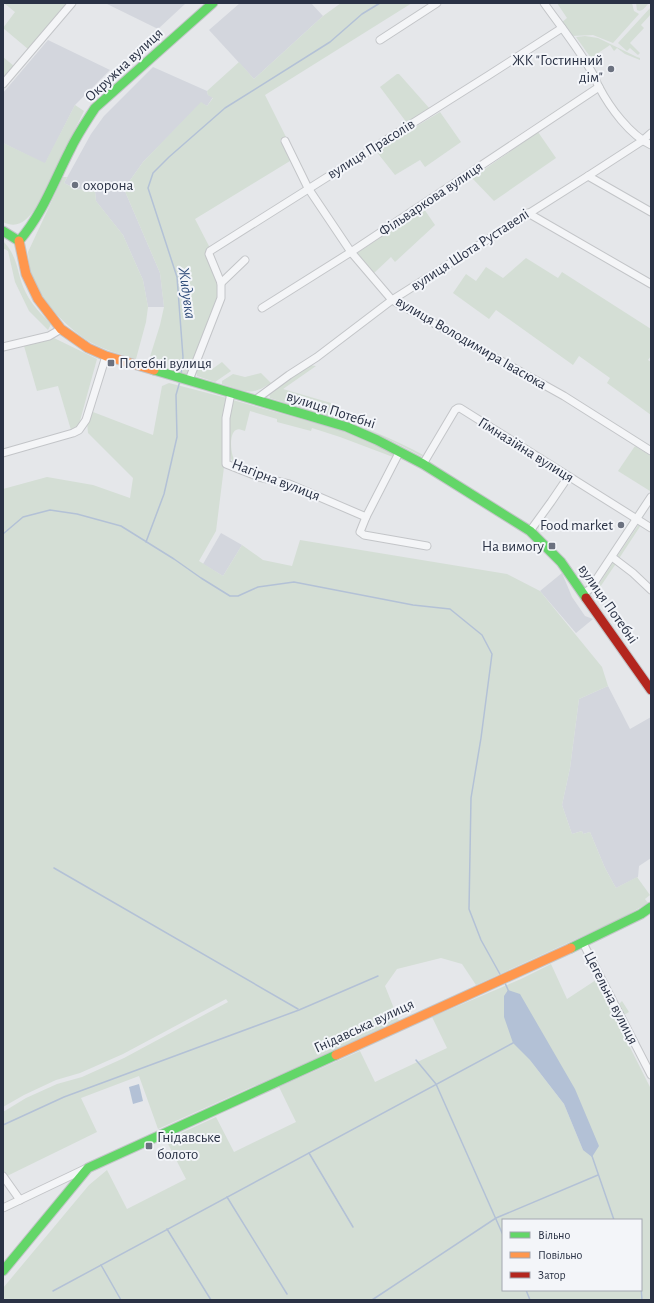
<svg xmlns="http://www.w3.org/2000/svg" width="654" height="1303" viewBox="0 0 654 1303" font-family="'Alegreya Sans',sans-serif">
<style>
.built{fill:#d3d6dd}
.green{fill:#d4ded5;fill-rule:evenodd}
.water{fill:#b3c1d6}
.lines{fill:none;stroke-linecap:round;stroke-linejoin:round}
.stream{stroke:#b3c1d6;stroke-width:1.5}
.street-casing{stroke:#c3c5c8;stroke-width:9}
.fast-casing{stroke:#c3c5c8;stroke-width:11}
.slow-casing{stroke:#c3c5c8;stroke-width:11}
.jam-casing{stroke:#c3c5c8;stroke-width:11}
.street{stroke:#f4f5f7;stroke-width:7}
.fast{stroke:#63d668;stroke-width:9}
.slow{stroke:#ff974d;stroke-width:9}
.jam{stroke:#b3261e;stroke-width:9}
.poi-dot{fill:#6b717f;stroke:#f3f5f9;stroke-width:1.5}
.labels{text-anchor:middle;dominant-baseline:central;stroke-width:4;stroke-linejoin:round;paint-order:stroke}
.poi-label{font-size:15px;fill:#2a3245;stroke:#f3f5f9;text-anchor:end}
.street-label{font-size:15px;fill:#2a3245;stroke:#f3f5f9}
.water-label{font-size:16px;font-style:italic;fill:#324e7b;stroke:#f3f5f9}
</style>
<rect width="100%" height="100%" fill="#e5e7ea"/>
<g class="built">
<polygon points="105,3 186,3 158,29"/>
<polygon points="240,3 311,3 323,16 254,79 209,30"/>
<polygon points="48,40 110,70 75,105 45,164 3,143 3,93"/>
<polygon points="153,67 207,91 208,95 213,97 207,106 201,103 143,162 124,189 160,273 164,307 148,307 143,280 123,235 96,201 95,191 76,189 64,183 91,134 104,116"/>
<polygon points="221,533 242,545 223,576 203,564"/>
<polygon points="562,573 572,597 585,616 593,619 576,633 540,591"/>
<polygon points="608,686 630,729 651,717 651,858 639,866 638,877 616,888 605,868 590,832 583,834 582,831 572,834 562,805 570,768 579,699"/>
</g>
<g class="green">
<polygon points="4,3 67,3 28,49 3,28 15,12"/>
<polygon points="341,3 412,3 265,95 286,137 280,140 290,161 195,219 210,248 217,280 218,300 188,375 148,363 160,325 164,307 160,273 124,189 143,162 201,102 207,106 213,98 208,95 207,91 239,62 254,79 323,16"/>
<polygon points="557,3 632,3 634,11 639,14 613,43 593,35 572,36 561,23 567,18"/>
<path d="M 636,3 L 649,3 C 645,7 642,13 637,10 Z"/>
<polygon points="651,7 651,14 641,25 644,28 630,43 640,53 638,55 630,48 627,51 618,43"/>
<polygon points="585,36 598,38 637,57 640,58 640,60 625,54 617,48 614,51 610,45 591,58 576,37"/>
<polygon points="3,57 14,66 3,79"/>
<polygon points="397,74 399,74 430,109 407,123 380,87"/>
<path d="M 75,105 L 84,111 L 36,208 C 27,219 19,230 3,222 L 3,143 L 45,163 Z"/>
<polygon points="440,112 461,142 425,167 420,160 395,175 376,151"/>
<polygon points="538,132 556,158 494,201 472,178"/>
<path d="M 63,177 L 67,177 L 64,183 L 76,189 L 95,191 L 96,201 L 123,235 L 143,280 L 148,307 L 146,322 L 136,359 C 120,354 104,350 90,342 C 71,331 42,302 34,282 C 30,272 29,263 28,252 Z"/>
<polygon points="424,209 435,225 395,262 391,257 374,273 357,253"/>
<path d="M 3,241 C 20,259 16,274 26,293 C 32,305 42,315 51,324 L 48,330 L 29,311 L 15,282 L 8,251 L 3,248 Z"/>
<polygon points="526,258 558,278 562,272 651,329 651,356 648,360 651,362 651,415 607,383 610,378 579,356 573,365 496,310 489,319 453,293 466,274 476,281 486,267 503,278"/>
<polygon points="54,338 97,359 78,428 71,430 58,386 37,391 24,346"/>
<polygon points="201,359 211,370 222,362 231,371 215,382 197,376 196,371"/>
<path d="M 309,365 L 316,366 L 283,389 L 331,403 L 329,415 C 362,426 394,439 425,456 L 423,457 L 398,444 L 360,426 L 270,398 L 269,393 Z"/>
<path d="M 261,373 L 271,383 C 250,397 245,391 222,384 L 222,381 L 233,374 L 245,377 Z"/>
<polygon points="169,383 227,398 223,418 224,467 216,531 199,561 223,576 242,545 263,560 292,566 300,540 507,574 540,591 602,667 608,686 579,699 570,768 562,805 572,834 582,831 583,834 590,832 605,868 616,888 637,877 650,895 645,899 648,903 620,919 476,985 462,964 441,958 397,969 385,986 399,1021 158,1129 139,1076 81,1098 97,1132 7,1176 3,1170 3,1112 26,1098 57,1084 82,1077 124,1058 228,1002 226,999 123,1054 80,1073 56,1080 24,1095 3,1107 3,489 47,477 93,485 130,498 133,478 88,433 87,422 93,412 153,435 162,386"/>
<path d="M 233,400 L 343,431 L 395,453 L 393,457 L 340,437 L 312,428 L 311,431 L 277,422 L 277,419 L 250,411 L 245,431 C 242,430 239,428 236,430 C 228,434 231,458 236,463 C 239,466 244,468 247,470 L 236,466 L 231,459 L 229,448 L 228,418 Z"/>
<polygon points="635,446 651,456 650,491 618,471"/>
<polygon points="639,524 641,525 618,560 616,558"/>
<polygon points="614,561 617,562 594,596 595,590"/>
<path d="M 551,964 L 567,999 L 596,980 L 651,1089 L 651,1300 L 3,1300 L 3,1288 L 89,1185 L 107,1170 L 127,1209 L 186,1179 L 166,1140 L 216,1117 L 234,1152 L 296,1122 L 279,1087 L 360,1051 L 375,1082 L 447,1048 L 432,1017 L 521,979 ZM 530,1060 L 599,1146 L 583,1150 L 564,1104 ZM 503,1220 L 641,1220 L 641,1290 L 503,1290 Z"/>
<polygon points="622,1001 629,1012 624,1015 618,1005"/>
</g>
<g class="water">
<polygon points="508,990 520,994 575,1089 599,1146 592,1157 583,1150 564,1104 530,1060 513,1043 504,1017 504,996"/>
<polygon points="139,1084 143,1101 133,1104 129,1087"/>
</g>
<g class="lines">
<g class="stream">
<polyline points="181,375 183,357 177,277 148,188 153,173 169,157 225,108 330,42 362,14 380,3"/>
<polyline points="3,534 23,517 50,510 77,514 121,526 174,559 201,578 230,596 238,596 258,587 294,582 413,605 450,609 482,635 492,654 481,738 471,798 469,909 481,940 501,976"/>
<polyline points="146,542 164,494 177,437 176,395 180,381"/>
<polyline points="54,868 298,1009"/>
<polyline points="505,983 509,992"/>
<polyline points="416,1060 436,1084 503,1235"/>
<polyline points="3,1125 64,1097 299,1010 378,976"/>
<polyline points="309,1153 353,1227"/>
<polyline points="592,1156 614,1220"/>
<polyline points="227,1197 287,1294"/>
<polyline points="167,1229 211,1300"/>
<polyline points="101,1265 121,1300"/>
<polyline points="641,1286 642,1300"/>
<polyline points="526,1290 530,1300"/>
<polyline points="53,1291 513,1043"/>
<polyline points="372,1300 496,1218 598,1175"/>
</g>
<g class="street-casing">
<g id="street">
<path d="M 544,3 C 561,27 580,50 594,76 C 596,80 597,84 599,87 C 610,108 630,135 651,145"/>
<polyline points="380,40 437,3"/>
<polyline points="3,84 72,3"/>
<polyline points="285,141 308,188 351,252 392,300 564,396 651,451"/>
<polyline points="588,176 651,212"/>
<polyline points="528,213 651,284"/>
<polyline points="221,283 245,260"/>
<polyline points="262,308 351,252 599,87"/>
<polyline points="3,347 49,336 61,329"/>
<polyline points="189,380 221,298 221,283 209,254 210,251 489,75 562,28"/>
<polyline points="231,393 226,418 226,464 259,477 289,484 366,517"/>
<polyline points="255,400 289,375 317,357 392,300 588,176 642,141 651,133"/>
<polyline points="400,451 366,517 360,532 364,535 427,546"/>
<polyline points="3,453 73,433 79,430 86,420 106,356"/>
<polyline points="423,464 455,410 458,408 460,408 651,528"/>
<polyline points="530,531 551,502 568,477"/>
<polyline points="612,557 633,573 651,590"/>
<polyline points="583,594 590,589 651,497"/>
<polyline points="583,943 651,1075"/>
<polyline points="3,1176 20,1200"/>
<polyline points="3,1208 87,1168"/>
</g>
</g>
<g class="fast-casing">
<g id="fast">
<path d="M 3,231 L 19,241 C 43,213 53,183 70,150 C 77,135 86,122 95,108 L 213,3"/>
<polyline points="154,370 347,427 377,440 423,464 530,531 561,562 586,598"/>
<polyline points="571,948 641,914 651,907"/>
<polyline points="3,1271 88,1168 336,1055"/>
</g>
</g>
<g class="slow-casing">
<g id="slow">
<polyline points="19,241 26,274 38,299 61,329 88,348 106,356 154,370"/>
<polyline points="336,1055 571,948"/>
</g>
</g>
<g class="jam-casing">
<polyline id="jam" points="586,598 651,690"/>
</g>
<use href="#street" class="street"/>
<use href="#fast" class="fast"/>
<use href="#slow" class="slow"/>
<use href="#jam" class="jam"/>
</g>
<g class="poi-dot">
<circle cx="611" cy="69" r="4"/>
<circle cx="75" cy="185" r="4"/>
<rect x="107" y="359" width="8" height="8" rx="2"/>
<circle cx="621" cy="525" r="4"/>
<rect x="548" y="542" width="8" height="8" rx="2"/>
<rect x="145" y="1142" width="8" height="8" rx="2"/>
</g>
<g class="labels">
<g class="poi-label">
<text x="603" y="60">ЖК "Гостинний<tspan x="603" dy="17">дім"</tspan></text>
<text x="83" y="185" text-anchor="start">охорона</text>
<text x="119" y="363" text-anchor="start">Потебні вулиця</text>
<text x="613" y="525">Food market</text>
<text x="544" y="546">На вимогу</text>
<text x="157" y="1137" text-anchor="start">Гнідавське<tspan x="157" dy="17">болото</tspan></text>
</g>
<g class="street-label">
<text transform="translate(124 65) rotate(-43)">Окружна вулиця</text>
<text transform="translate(371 149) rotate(-32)">вулиця Прасолів</text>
<text transform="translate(431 199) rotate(-34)">Фільваркова вулиця</text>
<text transform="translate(470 250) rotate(-33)">вулиця Шота Руставелі</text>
<text transform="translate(471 343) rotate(30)">вулиця Володимира Івасюка</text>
<text transform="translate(331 410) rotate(18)">вулиця Потебні</text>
<text transform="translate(526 450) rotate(32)">Гімназійна вулиця</text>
<text transform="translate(276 480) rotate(21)">Нагірна вулиця</text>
<text transform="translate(608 604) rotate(55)">вулиця Потебні</text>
<text transform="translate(611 998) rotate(63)">Цегельна вулиця</text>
<text transform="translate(364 1026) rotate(-25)">Гнідавська вулиця</text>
</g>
<g class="water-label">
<text transform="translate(187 293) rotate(82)">Жидувка</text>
</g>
</g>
<rect width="654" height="1303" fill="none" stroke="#2a3245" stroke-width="8"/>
<rect x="502" y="1219" width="140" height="72" fill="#f3f5f9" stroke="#a3a7b1"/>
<rect x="510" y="1232" width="20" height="6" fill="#63d668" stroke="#a3a7b1"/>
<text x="538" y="1239" font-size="12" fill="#2a3245">Вільно</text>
<rect x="510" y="1252" width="20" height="6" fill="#ff974d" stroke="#a3a7b1"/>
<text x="538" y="1259" font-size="12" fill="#2a3245">Повільно</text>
<rect x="510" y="1272" width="20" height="6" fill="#b3261e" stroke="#a3a7b1"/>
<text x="538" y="1279" font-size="12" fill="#2a3245">Затор</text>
</svg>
